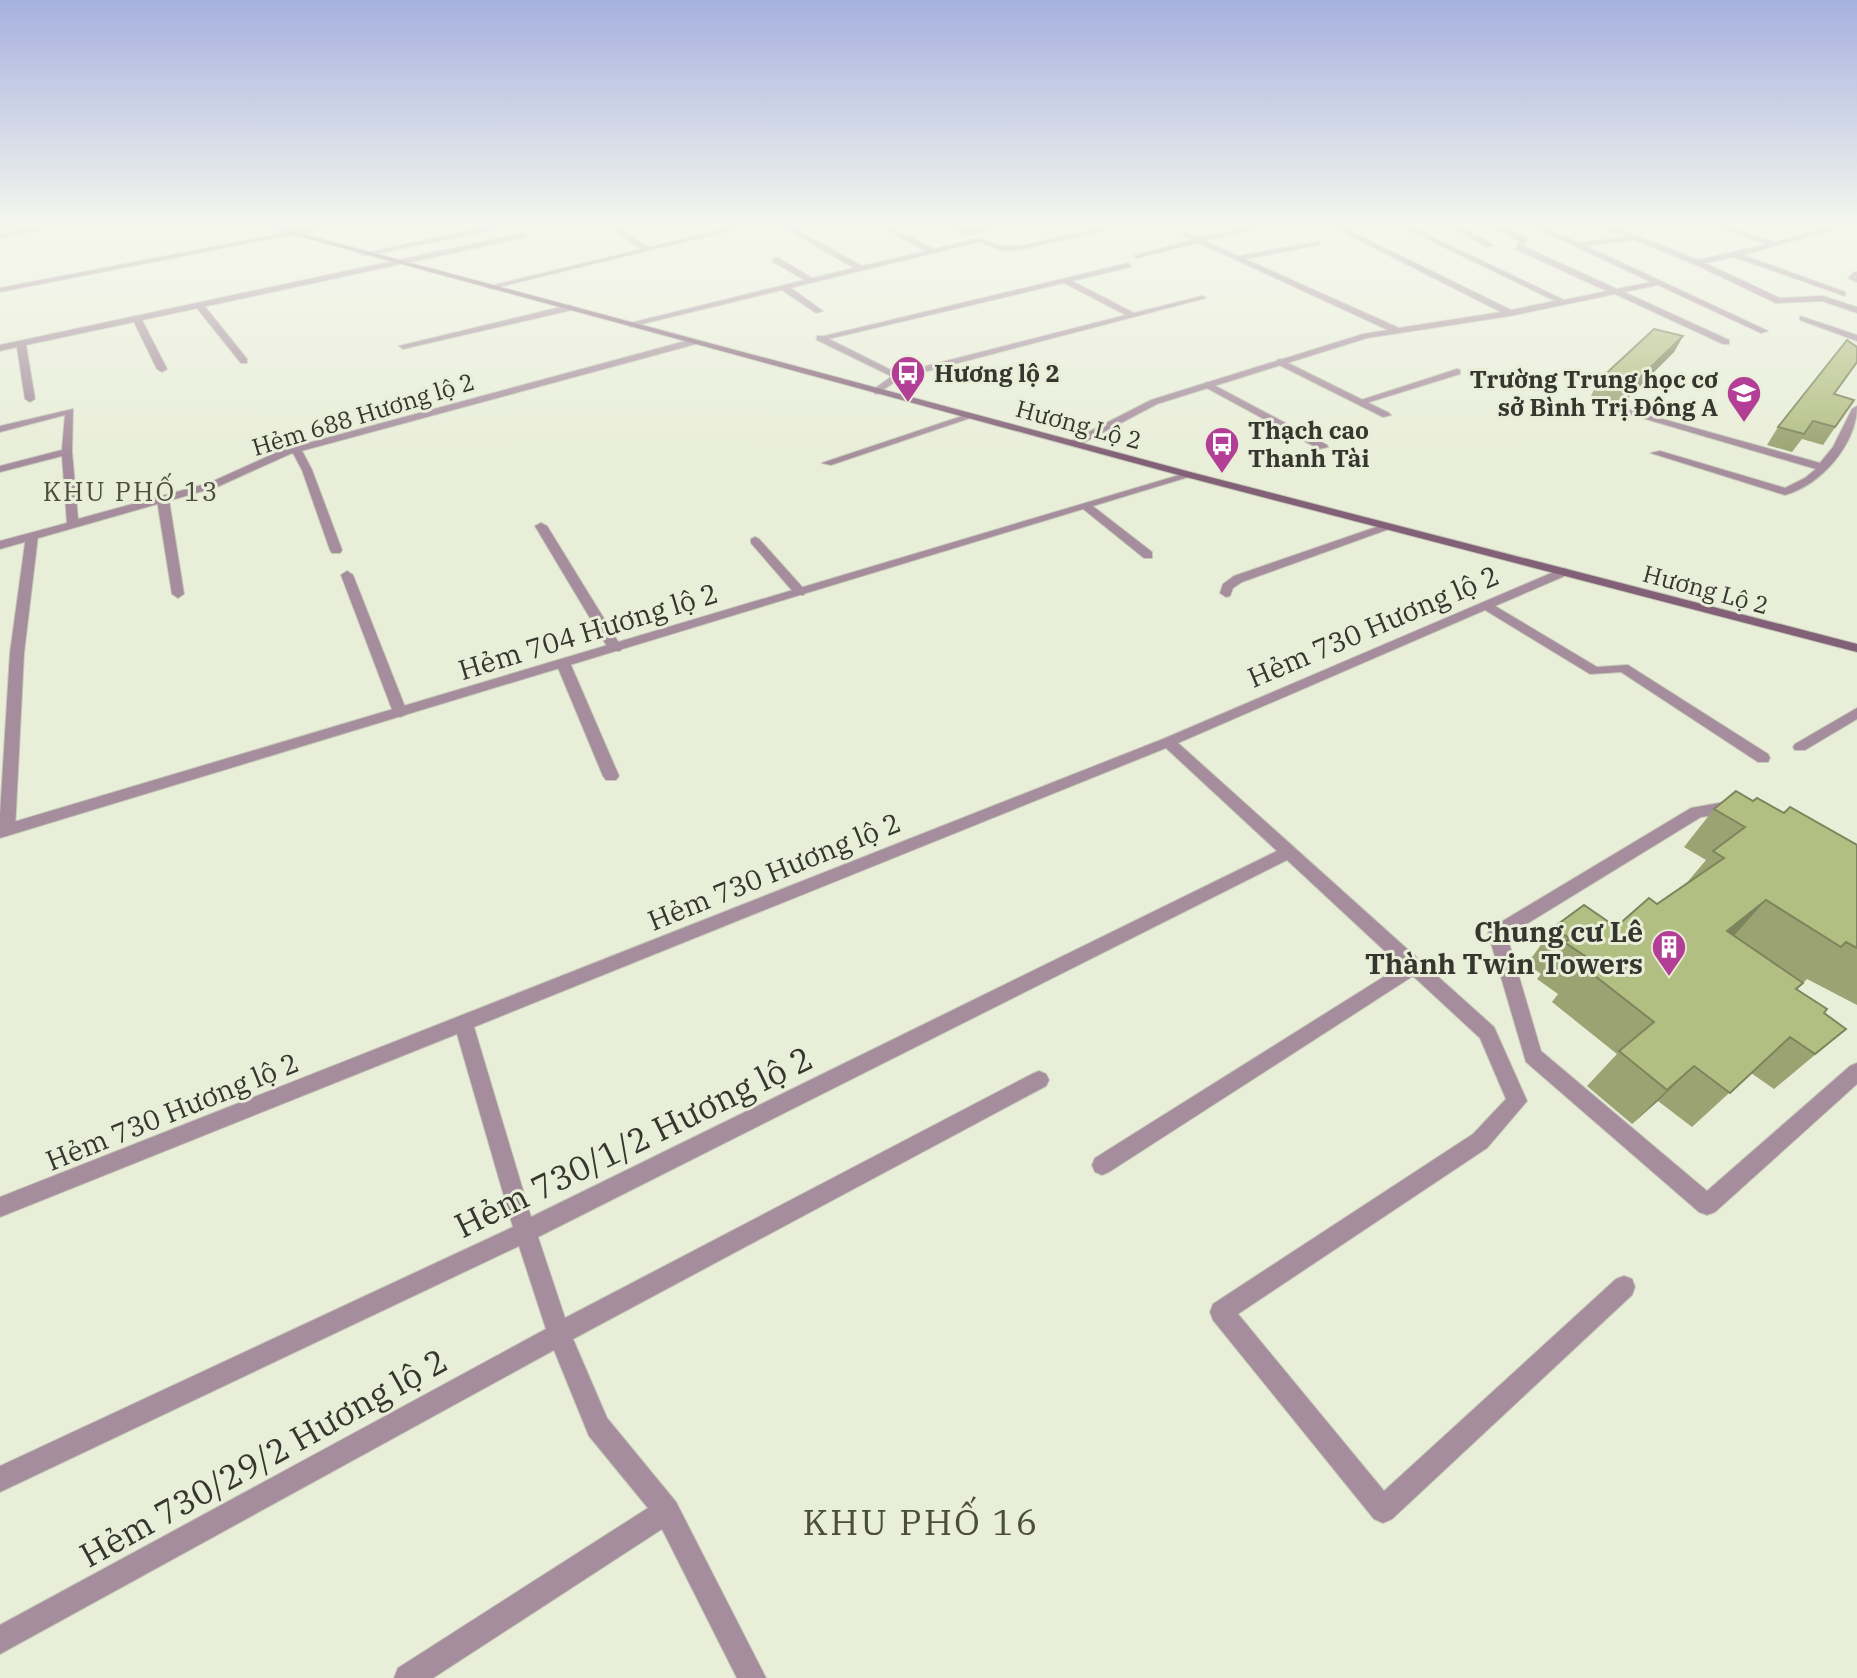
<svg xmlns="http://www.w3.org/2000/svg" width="1857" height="1678" viewBox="0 0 1857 1678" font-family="'IBM Plex Serif',serif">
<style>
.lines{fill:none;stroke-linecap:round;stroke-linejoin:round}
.service-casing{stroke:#c5c9b7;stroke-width:2}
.minor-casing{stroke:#c5c9b7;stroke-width:2}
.tertiary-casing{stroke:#c5c9b7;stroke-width:2}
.secondary-casing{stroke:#c5c9b7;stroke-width:2}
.service{fill:#a58d9d;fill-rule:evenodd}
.minor{fill:#a58d9d;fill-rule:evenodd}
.tertiary{fill:#a58d9d;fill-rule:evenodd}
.secondary{fill:#826077;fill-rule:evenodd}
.wall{fill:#9aa371}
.shaded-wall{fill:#7d855c}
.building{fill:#b3be83;stroke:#7d855c;stroke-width:2}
.labels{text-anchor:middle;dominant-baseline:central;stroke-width:6;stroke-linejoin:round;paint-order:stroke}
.far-poi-label{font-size:24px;font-weight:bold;fill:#35372f;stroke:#e9eed9;text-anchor:start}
.far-street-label{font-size:24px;fill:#35372f;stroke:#e9eed9}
.far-neighbourhood-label{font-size:26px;letter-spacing:2px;fill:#4b4e3c;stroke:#e9eed9}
.street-label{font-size:28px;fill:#35372f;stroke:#e9eed9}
.poi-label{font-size:28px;font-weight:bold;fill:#35372f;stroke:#e9eed9;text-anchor:end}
.near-street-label{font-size:34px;fill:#35372f;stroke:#e9eed9}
.near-neighbourhood-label{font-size:36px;letter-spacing:2px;fill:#4b4e3c;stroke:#e9eed9}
</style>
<rect width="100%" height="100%" fill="#e9eed9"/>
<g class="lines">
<g class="service-casing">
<g id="service">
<polygon points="605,223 613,223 650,249 643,251"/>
<polygon points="1444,223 1453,223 1494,245 1487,247"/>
<polygon points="1199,238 1202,242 1137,258 1133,256"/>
<polygon points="773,258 779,258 817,281 810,283 773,262"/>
<polygon points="782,286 788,286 823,311 816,313 782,290"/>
<polygon points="196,303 202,303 247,359 247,363 241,363 196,307"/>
<polygon points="569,305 572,306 572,310 403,349 399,346"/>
<polygon points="817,336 823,336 903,376 895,378 817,340"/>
<polygon points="1280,359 1389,413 1391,415 1383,417 1277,364 1277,360"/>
<polygon points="1208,382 1327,445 1328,447 1319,449 1205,387 1205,383"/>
<path d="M 1857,406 C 1857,444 1821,485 1785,495 L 1651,453 L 1660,451 L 1785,488 L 1805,478 L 1816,469 L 1615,410 L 1623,408 L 1820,463 L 1833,447 L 1852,409 Z"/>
<polygon points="968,414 976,416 831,465 822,463"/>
<polygon points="292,447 300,447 312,470 342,550 340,553 332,553 330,550 302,470 291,449"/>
<polygon points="163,497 169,500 184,594 178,598 172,594 157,500"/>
<polygon points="1082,504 1090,504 1152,552 1152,558 1144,558 1082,508"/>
<polygon points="541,523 547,526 622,648 620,651 610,651 608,648 535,526"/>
<polygon points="1385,524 1391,527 1389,529 1242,582 1233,588 1230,596 1226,597 1220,593 1223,584 1234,576"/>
<polygon points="32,533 38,536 24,653 15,830 7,836 0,832 0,815 10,653 26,536"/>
<polygon points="755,537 759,539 804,589 804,595 796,595 751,543 751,539"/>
<polygon points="347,571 353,575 407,712 405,715 400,717 393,712 341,575"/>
<polygon points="563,659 570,663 619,776 616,780 606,780 603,776 556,663"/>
<polygon points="1857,708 1857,719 1805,750 1795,750 1793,747 1795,744"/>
<polygon points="1725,802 1741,808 1743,812 1741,816 1735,818 1724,814 1701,817 1507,936 1541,1051 1707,1191 1850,1066 1857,1063 1857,1084 1715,1212 1707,1215 1699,1212 1526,1062 1488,933 1491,928 1691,808"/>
</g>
</g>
<g class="minor-casing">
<g id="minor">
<polygon points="61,223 77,223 0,238 0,234"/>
<polygon points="749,223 762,223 490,289 486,287"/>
<polygon points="776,223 785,223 862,266 926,251 874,223 883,223 934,249 979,238 1002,246 1019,246 1122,223 1135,223 1019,250 1001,250 979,242 630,327 630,323 854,268"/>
<polygon points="942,223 951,223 965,231 999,223 1012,223 967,236"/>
<polygon points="1269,223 1283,223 1205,241 1238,256 1321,241 1318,245 1245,259 1399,328 1501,312 1325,223 1334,223 1511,310 1555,301 1394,223 1403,223 1564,300 1607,291 1515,249 1519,241 1485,223 1494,223 1527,238 1523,246 1617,289 1651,282 1526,223 1535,223 1579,243 1626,237 1595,223 1605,223 1698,260 1767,244 1706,223 1717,223 1775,242 1846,223 1857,223 1743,255 1845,292 1845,296 1734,257 1705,263 1780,298 1823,296 1857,307 1857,313 1822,301 1776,303 1694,264 1634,240 1586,246 1768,331 1761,333 1658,285 1624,292 1729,340 1729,344 1723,344 1615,294 1510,316 1367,338 1157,404 1079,445 1071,445 1071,441 1151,400 1363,334 1388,330 1182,235 1186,233 1198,238"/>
<polygon points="494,225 497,229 365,256 361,254"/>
<polygon points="524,233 527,237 142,320 167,369 162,372 157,369 134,322 26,345 35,399 30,402 25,399 17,347 0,351 0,345"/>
<polygon points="1128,263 1131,267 1072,281 1134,313 1202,296 1206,298 901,378 877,394 874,393 874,389 895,374 1126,315 1064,283 820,341 816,338"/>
<polygon points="1854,272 1857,272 1857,282 1848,278"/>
<polygon points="1800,316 1857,335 1857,341 1800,320"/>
<polygon points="693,339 697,342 696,344 290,454 217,487 0,549 0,541 67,523 62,456 0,472 0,466 62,450 65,415 0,432 0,426 73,409 72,452 78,519 209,483 282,450"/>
<polygon points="1457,369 1460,370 1460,374 1363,404 1355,402"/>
<polygon points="1186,473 1195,475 0,838 0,826"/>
<path d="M 1563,568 L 1567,569 L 1567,575 L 1495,606 L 1597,667 L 1628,665 L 1768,754 L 1770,758 L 1768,762 L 1758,762 L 1621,672 L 1590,674 L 1485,610 L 1178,743 L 1494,1027 L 1527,1101 L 1487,1148 L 1238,1314 L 1384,1491 L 1616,1279 L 1624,1276 L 1632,1279 L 1635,1287 L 1632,1295 L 1392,1519 L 1383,1523 L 1374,1519 L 1213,1320 L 1210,1312 L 1213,1304 L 1473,1134 L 1506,1099 L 1480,1038 L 1413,976 L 1109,1172 L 1102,1175 L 1095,1172 L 1092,1165 L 1095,1158 L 1401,966 L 1287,860 L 538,1237 L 565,1318 L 1032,1074 L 1039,1071 L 1046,1074 L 1049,1080 L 1046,1086 L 573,1339 L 607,1418 L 676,1502 L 766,1678 L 737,1678 L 662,1529 L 433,1678 L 394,1678 L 398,1668 L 648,1508 L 589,1436 L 554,1350 L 0,1654 L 0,1625 L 546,1329 L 519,1246 L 0,1492 L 0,1466 L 513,1227 L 457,1034 L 0,1217 L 0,1197 L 1163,739 ZM 1166,748 L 1277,851 L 531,1217 L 474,1027 Z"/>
</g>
</g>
<g class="tertiary-casing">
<polygon id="tertiary" points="336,223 351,223 0,292 0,288"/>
</g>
<g class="secondary-casing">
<polygon id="secondary" points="250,223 262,223 1194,473 1857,644 1857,652 1186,477"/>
</g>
<use href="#service" class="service"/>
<use href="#minor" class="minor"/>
<use href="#tertiary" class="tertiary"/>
<use href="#secondary" class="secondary"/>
</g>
<g class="wall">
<polygon points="1683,336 1674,352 1621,405 1590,398 1598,381"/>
<polygon points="1835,395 1854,400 1823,445 1802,439 1792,452 1767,445 1778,427"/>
<polygon points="1753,801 1857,845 1857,1005 1807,979 1797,989 1824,1013 1846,1029 1774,1089 1751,1073 1692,1127 1658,1101 1632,1124 1587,1086 1617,1054 1552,1002 1558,994 1537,979 1541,974 1527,964 1554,927 1616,927 1657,904 1685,885 1706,860 1684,847 1714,809"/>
</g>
<g class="shaded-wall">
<polygon points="0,223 19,223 20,227 0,231"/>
<polygon points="1683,336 1674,352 1621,405 1629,388"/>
<polygon points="1766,900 1732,938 1727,931"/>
<polygon points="1694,1066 1658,1101 1632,1124 1667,1090"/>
</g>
<g class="building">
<polygon points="1654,329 1683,336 1629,388 1598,381"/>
<polygon points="1847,340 1857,347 1857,362 1834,394 1854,400 1835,427 1813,421 1804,434 1778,427"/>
<polygon points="1736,791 1753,801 1757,798 1784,813 1790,807 1857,845 1857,948 1846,942 1841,947 1766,900 1727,931 1803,983 1796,989 1827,1009 1824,1013 1846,1029 1815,1054 1790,1037 1730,1093 1694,1066 1667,1090 1619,1051 1654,1022 1581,965 1591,960 1564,942 1570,939 1554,927 1584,905 1616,927 1649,898 1657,904 1724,858 1713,851 1745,827 1714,809"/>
</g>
<linearGradient id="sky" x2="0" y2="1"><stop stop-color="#a6b1df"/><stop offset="0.49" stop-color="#f5f7ee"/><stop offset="1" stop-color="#f5f7ee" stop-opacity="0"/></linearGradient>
<rect width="1857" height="458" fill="url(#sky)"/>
<defs>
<g id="bus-pin" transform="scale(1.8)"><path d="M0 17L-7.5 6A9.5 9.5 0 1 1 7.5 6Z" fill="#b33e96" stroke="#e9eed9"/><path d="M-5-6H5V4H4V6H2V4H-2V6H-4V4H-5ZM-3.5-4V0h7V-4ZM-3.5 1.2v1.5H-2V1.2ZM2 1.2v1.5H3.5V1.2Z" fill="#fff"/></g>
<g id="school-pin" transform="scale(1.8)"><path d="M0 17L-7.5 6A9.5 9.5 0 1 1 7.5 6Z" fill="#b33e96" stroke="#e9eed9"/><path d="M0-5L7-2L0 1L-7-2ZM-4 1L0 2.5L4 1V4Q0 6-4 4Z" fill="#fff"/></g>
<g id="building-pin" transform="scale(1.8)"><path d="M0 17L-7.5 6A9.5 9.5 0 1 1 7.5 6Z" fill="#b33e96" stroke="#e9eed9"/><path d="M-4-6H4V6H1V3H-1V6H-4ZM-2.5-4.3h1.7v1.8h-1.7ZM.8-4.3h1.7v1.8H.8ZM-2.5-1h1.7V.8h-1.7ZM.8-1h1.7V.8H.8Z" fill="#fff"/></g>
</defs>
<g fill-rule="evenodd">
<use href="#bus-pin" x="908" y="373"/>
<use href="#school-pin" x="1744" y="393"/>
<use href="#bus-pin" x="1222" y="444"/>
<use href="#building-pin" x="1669" y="947"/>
</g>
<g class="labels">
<g class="far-poi-label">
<text x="934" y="373">Hương lộ 2</text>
<text x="1718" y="379" text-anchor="end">Trường Trung học cơ<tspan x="1718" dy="28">sở Bình Trị Đông A</tspan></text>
<text x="1248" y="430">Thạch cao<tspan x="1248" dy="28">Thanh Tài</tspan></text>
</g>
<g class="far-street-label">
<text transform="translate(363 414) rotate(-17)">Hẻm 688 Hương lộ 2</text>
<text transform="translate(1079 424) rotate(15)">Hương Lộ 2</text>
<text transform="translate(1706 589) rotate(15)">Hương Lộ 2</text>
</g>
<g class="far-neighbourhood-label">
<text x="131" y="491">KHU PHỐ 13</text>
</g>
<g class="street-label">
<text transform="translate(1373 626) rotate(-23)">Hẻm 730 Hương lộ 2</text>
<text transform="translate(588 631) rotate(-17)">Hẻm 704 Hương lộ 2</text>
<text transform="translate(774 871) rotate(-22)">Hẻm 730 Hương lộ 2</text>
<text transform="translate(172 1111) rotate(-22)">Hẻm 730 Hương lộ 2</text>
</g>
<g class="poi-label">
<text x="1643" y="931">Chung cư Lê<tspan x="1643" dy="32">Thành Twin Towers</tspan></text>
</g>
<g class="near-street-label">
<text transform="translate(633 1141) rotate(-26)">Hẻm 730/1/2 Hương lộ 2</text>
<text transform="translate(263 1457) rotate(-29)">Hẻm 730/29/2 Hương lộ 2</text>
</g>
<g class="near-neighbourhood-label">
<text x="921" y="1521">KHU PHỐ 16</text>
</g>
</g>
</svg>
